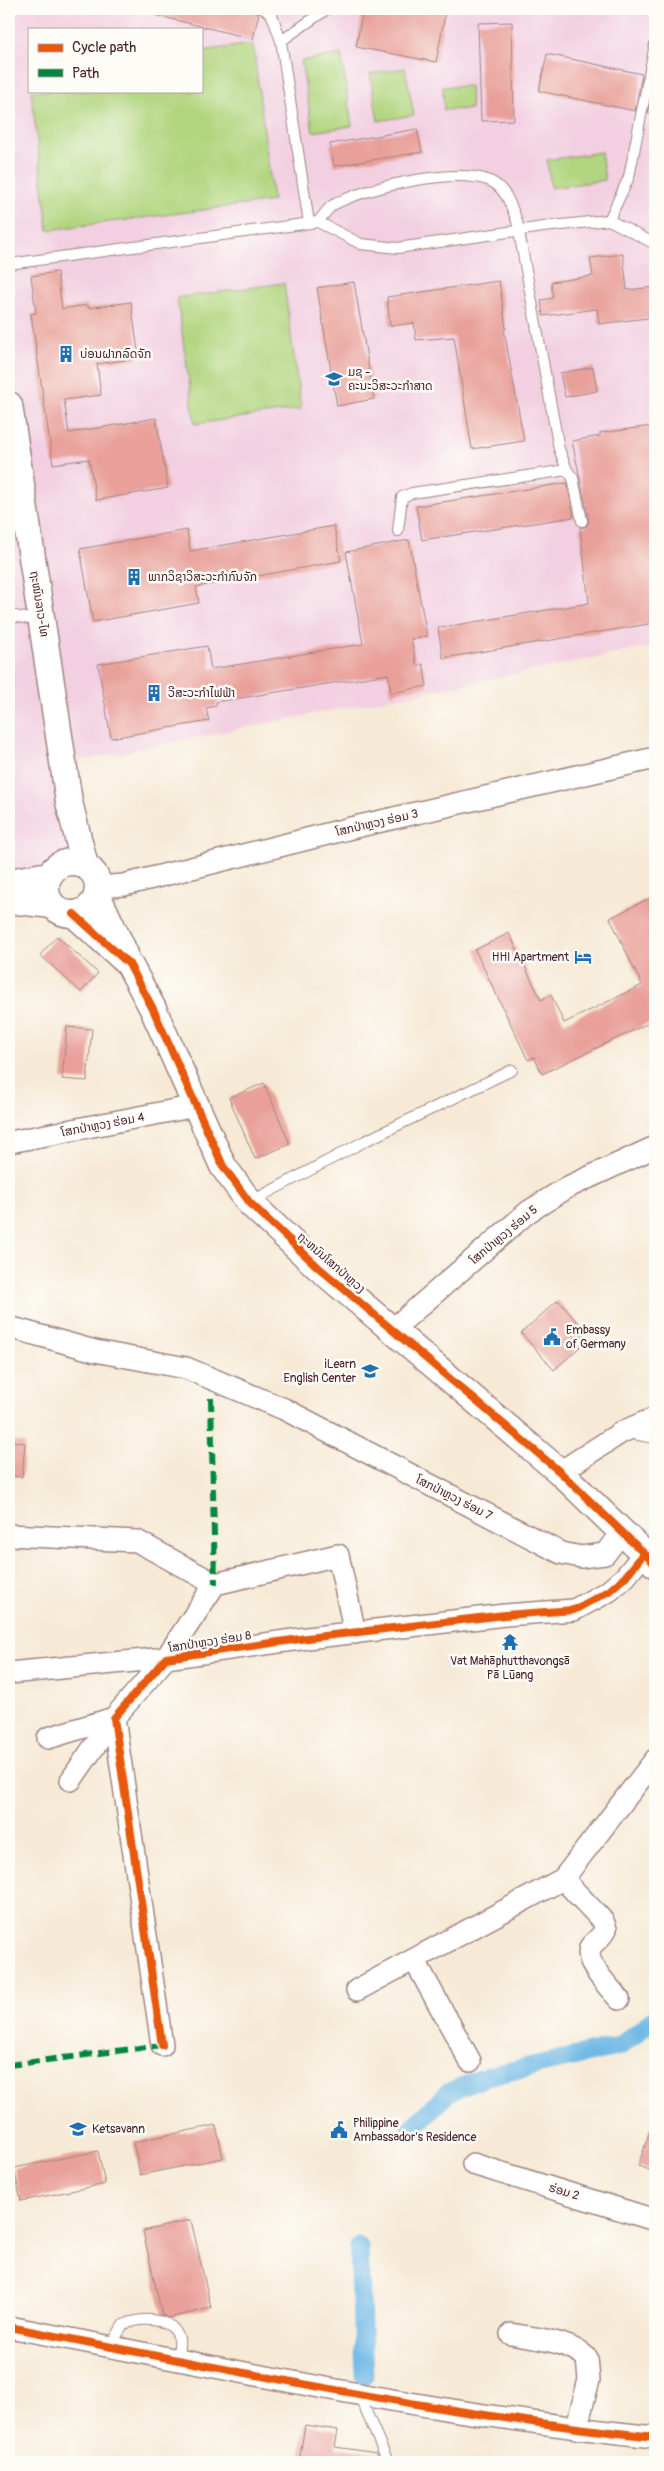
<svg xmlns="http://www.w3.org/2000/svg" width="664" height="2471" viewBox="0 0 664 2471" font-family="Pangolin,'Noto Sans Lao',sans-serif">
<style>
.built{fill:#f2cfe1;fill-rule:evenodd}
.green{fill:#b0d57e;stroke:#7d7a54}
.lines{fill:none;stroke-linecap:round;stroke-linejoin:round}
.canal{stroke:#6cb7e5;stroke-width:19}
.building{fill:#e9a09a}
.service-casing{stroke:#a08480;stroke-width:12}
.minor-casing{stroke:#a08480;stroke-width:24}
.tertiary-casing{stroke:#a08480;stroke-width:29}
.service{stroke:#fff;stroke-width:10}
.minor{stroke:#fff;stroke-width:21}
.tertiary{stroke:#fff;stroke-width:26}
.quiet{stroke:#00873e;stroke-width:6;stroke-dasharray:12 6;stroke-linecap:butt}
.cycleway-casing{stroke:#fdfcf7;stroke-width:11}
.cycleway{stroke:#e8590c;stroke-width:8}
.labels{text-anchor:middle;dominant-baseline:central;stroke-width:5;stroke-linejoin:round;paint-order:stroke}
.poi-label{font-size:12px;fill:#4a1f2b;stroke:#fdfcf7;text-anchor:start}
.street-label{font-size:12px;fill:#4a1f2b;stroke:#fdfcf7}
</style>
<rect width="100%" height="100%" fill="#fdfcf7"/>
<filter id="ink" filterUnits="userSpaceOnUse"><feTurbulence type="fractalNoise" baseFrequency=".02" numOctaves="2"/><feDisplacementMap in="SourceGraphic" scale="10" xChannelSelector="R" yChannelSelector="G"/><feConvolveMatrix kernelMatrix="1 2 1 2 8 2 1 2 1" color-interpolation-filters="sRGB"/></filter>
<filter id="wash" filterUnits="userSpaceOnUse"><feTurbulence type="fractalNoise" baseFrequency=".0096" numOctaves="4" result="noise"/><feDisplacementMap in="SourceGraphic" scale="20" xChannelSelector="R" yChannelSelector="G"/><feGaussianBlur stdDeviation="1.12" result="paint"/><feColorMatrix in="noise" values="0 0 0 0 0 0 0 0 0 0 0 0 0 0 0 0 0 1.4 0 .05"/><feComposite in="paint" operator="in"/></filter>
<g filter="url(#wash)">
<rect width="100%" height="100%" fill="#f6ead6"/>
<g class="built">
<path d="M 9,9 L 655,9 L 655,646 L 69,763 L 16,415 L 9,343 ZM 29,29 L 201,29 L 201,91 L 29,91 Z"/>
<polygon points="9,455 60,770 71,877 59,881 51,898 9,895"/>
</g>
<g class="green">
<polygon points="253,44 273,201 48,230 31,91 201,91 201,51"/>
<polygon points="341,54 352,126 313,132 301,61"/>
<polygon points="405,68 414,115 378,121 370,74"/>
<polygon points="470,86 471,109 444,110 443,87"/>
<polygon points="601,152 605,180 551,188 547,160"/>
<polygon points="284,283 301,409 195,424 177,298"/>
</g>
<g class="lines">
<g class="canal">
<polyline points="408,2132 449,2092 488,2076 620,2046 655,2018"/>
<polyline points="359,2247 364,2376"/>
</g>
</g>
<g id="blocks">
<g class="building">
<polygon points="156,9 245,9 259,13 253,39 155,15"/>
<polygon points="363,9 446,9 436,62 356,47"/>
<polygon points="512,22 514,120 481,121 478,23"/>
<polygon points="547,54 642,74 635,111 539,91"/>
<polygon points="655,79 655,115 648,114"/>
<polygon points="417,129 422,152 334,166 330,144"/>
<polygon points="623,254 627,290 655,287 655,317 599,324 597,309 543,316 541,300 553,298 551,282 593,276 590,258"/>
<polygon points="57,272 62,309 88,305 88,308 131,302 139,358 97,364 101,395 64,400 69,433 156,418 168,488 96,500 89,459 53,464 31,314 36,313 31,276"/>
<polygon points="499,281 506,329 504,330 524,441 472,449 454,337 416,340 414,323 390,326 387,297"/>
<polygon points="354,282 374,399 337,406 317,288"/>
<polygon points="593,367 597,391 565,397 560,373"/>
<polygon points="652,426 655,452 655,501 651,502 655,532 655,623 443,658 438,628 589,603 580,528 587,526 589,520 572,441 600,436 600,433"/>
<polygon points="567,483 574,517 422,540 416,506"/>
<polygon points="334,526 341,561 196,587 199,603 93,622 80,549 187,530 190,551"/>
<polygon points="409,540 427,636 411,639 417,666 423,664 427,686 391,693 388,674 216,702 216,706 206,708 209,721 111,738 98,664 207,646 211,669 363,644 346,552"/>
<polygon points="650,898 655,909 655,1020 542,1074 534,1057 528,1060 475,950 509,933 541,1000 551,995 564,1023 642,985 610,918"/>
<polygon points="57,936 98,973 81,992 40,955"/>
<polygon points="67,1027 92,1029 87,1081 62,1079"/>
<polygon points="264,1083 290,1144 255,1159 229,1098"/>
<polygon points="558,1300 586,1332 575,1341 580,1347 554,1370 521,1333"/>
<polygon points="9,1441 25,1443 22,1477 9,1476"/>
<polygon points="653,2122 655,2122 655,2172 638,2166"/>
<polygon points="216,2125 223,2158 140,2175 133,2142"/>
<polygon points="98,2151 105,2184 21,2201 14,2168"/>
<polygon points="191,2220 211,2308 169,2318 162,2315 143,2231"/>
<polygon points="305,2425 338,2430 335,2447 377,2453 381,2462 299,2462"/>
</g>
</g>
</g>
<g filter="url(#ink)">
<use href="#blocks" fill-opacity="0" stroke="#a08480" stroke-width="1"/>
<g class="lines">
<g class="service-casing">
<g id="service">
<polyline points="264,9 272,15 281,41 309,223"/>
<polyline points="281,41 327,9"/>
<polyline points="609,220 629,177 655,44"/>
<path d="M 318,222 C 323,216 327,209 333,205 C 365,187 456,167 490,181 C 506,188 511,206 517,221 L 559,449 L 567,470 L 573,478 L 582,521"/>
<polyline points="9,264 318,222 361,244 398,248 543,227 609,220 655,244"/>
<polyline points="398,531 402,497 412,493 567,470"/>
<polyline points="9,615 40,621"/>
<polyline points="250,1202 365,1141 512,1070"/>
<polyline points="628,1433 655,1438"/>
<path d="M 110,2347 L 123,2325 C 139,2317 173,2316 179,2339 C 180,2345 178,2353 177,2360"/>
<polyline points="359,2395 388,2462"/>
</g>
</g>
<g class="minor-casing">
<g id="minor">
<polyline points="98,887 124,885 351,828 655,758"/>
<polyline points="10,1142 196,1106"/>
<polyline points="9,1327 95,1351 186,1368 284,1409 561,1553 581,1557 605,1554 622,1532"/>
<polyline points="392,1330 528,1212 568,1187 655,1147"/>
<polyline points="560,1472 622,1432 655,1418"/>
<polyline points="9,1535 137,1541 215,1584"/>
<polyline points="9,1673 166,1658 215,1584 338,1555 355,1633"/>
<polyline points="48,1738 114,1718"/>
<polyline points="71,1780 114,1718"/>
<path d="M 563,1879 L 603,1921 L 606,1929 C 602,1937 596,1940 591,1946 C 582,1961 610,1988 619,1999"/>
<polyline points="415,1961 470,2061"/>
<polyline points="357,1990 563,1879 655,1760"/>
<polyline points="162,2045 114,1718 166,1658 307,1638 505,1615 574,1610 609,1591 625,1577 643,1555"/>
<polyline points="473,2164 655,2220"/>
<path d="M 9,2327 C 223,2368 438,2415 655,2437"/>
<path d="M 511,2334 C 535,2339 568,2340 587,2358 L 589,2380 L 576,2429"/>
</g>
</g>
<g class="tertiary-casing">
<g id="tertiary">
<polyline points="9,405 69,802 85,866"/>
<circle cx="72" cy="888" r="26"/>
<polyline points="9,882 49,875"/>
<polyline points="97,895 125,954"/>
<polyline points="9,900 52,905"/>
<polyline points="74,914 129,964 153,1009 223,1166 250,1203 318,1267 560,1472 655,1564"/>
</g>
</g>
<use href="#service" class="service"/>
<use href="#minor" class="minor"/>
<use href="#tertiary" class="tertiary"/>
<g class="quiet">
<polyline points="211,1398 215,1584"/>
<polyline points="9,2065 162,2045"/>
</g>
<g class="cycleway-casing">
<g id="cycleway">
<polyline points="74,914 129,964 153,1009 223,1166 250,1203 318,1267 560,1472 655,1564"/>
<polyline points="162,2045 114,1718 166,1658 307,1638 505,1615 574,1610 609,1591 625,1577 643,1555"/>
<path d="M 9,2327 C 223,2368 438,2415 655,2437"/>
</g>
</g>
<use href="#cycleway" class="cycleway"/>
</g>
</g>
<defs>
<g id="building-bare" transform="scale(1.35)"><path d="M-4-6H4V6H1V3H-1V6H-4ZM-2.5-4.3h1.7v1.8h-1.7ZM.8-4.3h1.7v1.8H.8ZM-2.5-1h1.7V.8h-1.7ZM.8-1h1.7V.8H.8Z" fill="#1f6fb2" stroke="#fdfcf7" stroke-width="2.5" paint-order="stroke"/></g>
<g id="university-bare" transform="scale(1.35)"><path d="M0-5L7-2L0 1L-7-2ZM-4 1L0 2.5L4 1V4Q0 6-4 4Z" fill="#1f6fb2" stroke="#fdfcf7" stroke-width="2.5" paint-order="stroke"/></g>
<g id="hotel-bare" transform="scale(1.35)"><path d="M-6-4.5h1.5V1H6V5H4.5V3h-9V5H-6ZM-4 0a1.8 1.8 0 1 1 3.6 0ZM.5 0V-2.5h3Q6-2.5 6 0Z" fill="#1f6fb2" stroke="#fdfcf7" stroke-width="2.5" paint-order="stroke"/></g>
<g id="civic-bare" transform="scale(1.35)"><path d="M-.6-6.5H3V-4.5H.6V-3L4-1V1h2V6H-6V1h2V-1L-.6-3ZM-1.2 2.5V6h2.4V2.5Z" fill="#1f6fb2" stroke="#fdfcf7" stroke-width="2.5" paint-order="stroke"/></g>
<g id="school-bare" transform="scale(1.35)"><path d="M0-5L7-2L0 1L-7-2ZM-4 1L0 2.5L4 1V4Q0 6-4 4Z" fill="#1f6fb2" stroke="#fdfcf7" stroke-width="2.5" paint-order="stroke"/></g>
<g id="temple-bare" transform="scale(1.35)"><path d="M0-6L5-2H3V0L6.5 2.5H4V6H1.5V3h-3V6H-4V2.5H-6.5L-3 0V-2H-5Z" fill="#1f6fb2" stroke="#fdfcf7" stroke-width="2.5" paint-order="stroke"/></g>
</defs>
<g fill-rule="evenodd">
<use href="#building-bare" x="66" y="354"/>
<use href="#university-bare" x="334" y="379"/>
<use href="#building-bare" x="134" y="577"/>
<use href="#building-bare" x="154" y="693"/>
<use href="#hotel-bare" x="583" y="957"/>
<use href="#civic-bare" x="552" y="1337"/>
<use href="#school-bare" x="370" y="1371"/>
<use href="#temple-bare" x="510" y="1642"/>
<use href="#school-bare" x="78" y="2129"/>
<use href="#civic-bare" x="339" y="2130"/>
</g>
<g class="labels">
<g class="poi-label">
<text x="80" y="354">ບ່ອນຝາກລົດຈັກ</text>
<text x="348" y="372">ມຊ -<tspan x="348" dy="14">ຄະນະວິສະວະກຳສາດ</tspan></text>
<text x="148" y="577">ພາກວິຊາວິສະວະກຳກົນຈັກ</text>
<text x="168" y="693">ວີສະວະກຳໄຟຟ້າ</text>
<text x="569" y="957" text-anchor="end">HHI Apartment</text>
<text x="566" y="1330">Embassy<tspan x="566" dy="14">of Germany</tspan></text>
<text x="356" y="1364" text-anchor="end">iLearn<tspan x="356" dy="14">English Center</tspan></text>
<text x="510" y="1661" text-anchor="middle">Vat Mahāphutthavongsā<tspan x="510" dy="14">Pā Lūang</tspan></text>
<text x="353" y="2123">Philippine<tspan x="353" dy="14">Ambassador's Residence</tspan></text>
<text x="92" y="2129">Ketsavann</text>
</g>
<g class="street-label">
<text transform="translate(39 604) rotate(81)">ຖະໜົນລາວ-ໄທ</text>
<text transform="translate(377 823) rotate(-13)">ໂສກປ່າຫຼວງ ຮ່ອມ 3</text>
<text transform="translate(103 1125) rotate(-11)">ໂສກປ່າຫຼວງ ຮ່ອມ 4</text>
<text transform="translate(504 1235) rotate(-40)">ໂສກປ່າຫຼວງ ຮ່ອມ 5</text>
<text transform="translate(331 1263) rotate(41)">ຖະຫນົນໂສກປ່າຫຼວງ</text>
<text transform="translate(454 1498) rotate(27)">ໂສກປ່າຫຼວງ ຮ່ອມ 7</text>
<text transform="translate(210 1642) rotate(-9)">ໂສກປ່າຫຼວງ ຮ່ອມ 8</text>
<text transform="translate(564 2192) rotate(17)">ຮ່ອມ 2</text>
</g>
</g>
<rect width="664" height="2471" fill="none" stroke="#fdfcf7" stroke-width="30"/>
<rect x="28" y="28" width="175" height="65" fill="#fdfcf7" stroke="#b5a4a5"/>
<rect x="38" y="44" width="25" height="8" fill="#e8590c" stroke="#b5a4a5"/>
<text x="72" y="52" font-size="15" fill="#4a1f2b">Cycle path</text>
<rect x="38" y="69" width="25" height="8" fill="#00873e" stroke="#b5a4a5"/>
<text x="72" y="78" font-size="15" fill="#4a1f2b">Path</text>
</svg>
